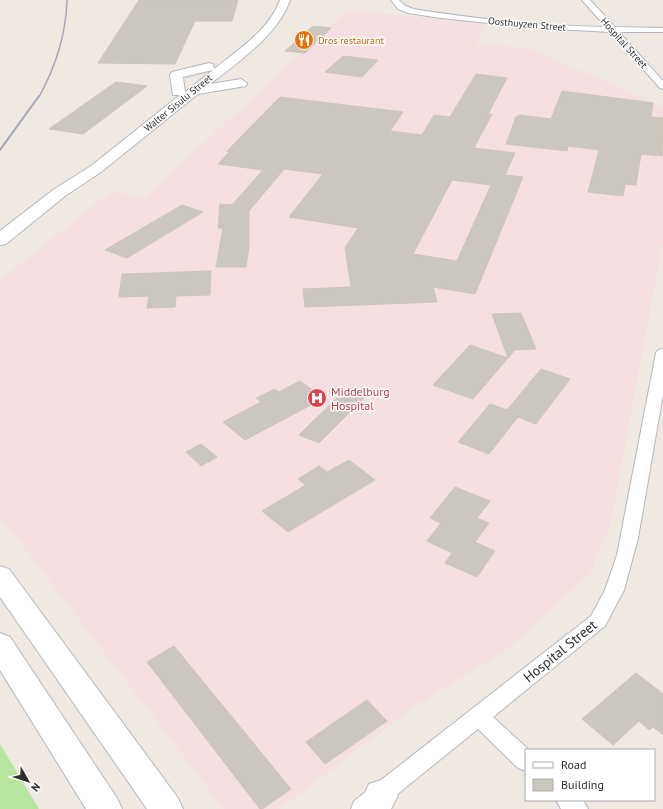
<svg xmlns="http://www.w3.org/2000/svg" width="663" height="809" viewBox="0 0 663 809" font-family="'PT Sans',sans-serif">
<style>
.medical{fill:#f5dfe0}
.green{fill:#b6e59e}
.building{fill:#cbc7bf;stroke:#cbc5ba;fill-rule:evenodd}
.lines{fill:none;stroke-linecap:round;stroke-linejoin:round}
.street-casing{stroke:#b4b7c1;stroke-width:2}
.secondary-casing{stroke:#b4b7c1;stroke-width:2}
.street{fill:#fff;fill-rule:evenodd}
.secondary{fill:#fff;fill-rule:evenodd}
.rail-far1{stroke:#a3a6b8;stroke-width:1.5}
.rail{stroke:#a3a6b8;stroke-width:2}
.labels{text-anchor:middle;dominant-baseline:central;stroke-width:3;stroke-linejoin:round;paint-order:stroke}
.far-street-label{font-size:10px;fill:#2e2e2e;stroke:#fff}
.far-food-label{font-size:10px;fill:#c56008;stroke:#fff;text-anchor:start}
.health-label{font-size:12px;fill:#be3a42;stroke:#fff;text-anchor:start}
.near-street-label{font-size:14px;fill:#2e2e2e;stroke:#fff}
</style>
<rect width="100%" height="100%" fill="#efe9e1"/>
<polygon class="medical" points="348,10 486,24 476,43 531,49 663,107 663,241 611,522 590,574 505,651 418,704 279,809 224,809 0,516 0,280 112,191 144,198"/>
<polygon class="green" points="0,744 39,809 0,809"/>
<g class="building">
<polygon points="139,0 238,0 232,21 195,21 175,64 98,63"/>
<polygon points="313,26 331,28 305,53 285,51"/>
<polygon points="343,56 378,60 362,77 325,72"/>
<path d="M 476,74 L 507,78 L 488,114 L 492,114 L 474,148 L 515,153 L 505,175 L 523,177 L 475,294 L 433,287 L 437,302 L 305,307 L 303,289 L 351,287 L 345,248 L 358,228 L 289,217 L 323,174 L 284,169 L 249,211 L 249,246 L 246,267 L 216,267 L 223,228 L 218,228 L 220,204 L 232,205 L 263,170 L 218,164 L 229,152 L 227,151 L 280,97 L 403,112 L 390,131 L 422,135 L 434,115 L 450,117 ZM 452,180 L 491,185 L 457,261 L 413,254 Z"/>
<polygon points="116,82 147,86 83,134 49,129"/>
<polygon points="562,91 653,103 651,117 663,118 662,156 641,154 636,185 625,184 623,196 588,192 599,150 568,146 567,151 506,144 516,117 519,115 551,119"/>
<polygon points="182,205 203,212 127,258 105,250"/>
<polygon points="211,271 210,295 176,296 175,307 147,308 149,296 119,297 122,274"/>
<polygon points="521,313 536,349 515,350 508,358 492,314"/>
<polygon points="470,345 508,358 473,399 433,385"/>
<polygon points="541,369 570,379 536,424 518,417 489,454 458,442 490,404 507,410"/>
<polygon points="300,381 324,398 245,440 223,422 261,402 256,398 275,389 279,392"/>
<polygon points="346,389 366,396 319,443 299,435"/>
<polygon points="201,444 217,457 201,466 186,452"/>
<polygon points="349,460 375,480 288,532 262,511 306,485 298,479 319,466 327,472"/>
<polygon points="455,487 490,501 477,518 489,523 475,542 495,551 477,577 445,563 452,553 427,541 441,523 430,518"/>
<polygon points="174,646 291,789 262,809 260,809 147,662"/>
<polygon points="636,673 663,694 663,735 653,727 649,730 639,721 613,745 582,719"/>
<polygon points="367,700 387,721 325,764 306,742"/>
</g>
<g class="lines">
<g class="street-casing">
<g id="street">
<path d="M 391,0 L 399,0 L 404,5 L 413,9 C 477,19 541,26 606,27 L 582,0 L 590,0 L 615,27 L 663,28 L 663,32 L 619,32 L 663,81 L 663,89 L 660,88 L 610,32 L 537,28 L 441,18 L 408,13 L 398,9 Z"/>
<polygon points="663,349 663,394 638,538 624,590 605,626 493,717 529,750 526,750 526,771 518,768 478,729 379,809 351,809 354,801 591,616 605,590 617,555 656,353 658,350"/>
<polygon points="556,800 583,800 588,809 561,809"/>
</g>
</g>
<g class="secondary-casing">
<g id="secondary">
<path d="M 280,0 L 290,0 C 279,34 237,63 210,84 L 241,79 L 247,83 L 246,86 L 198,94 L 101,172 L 65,196 L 6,244 L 0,245 L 0,231 L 53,190 L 91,166 L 180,95 L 173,95 L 170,75 L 172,72 L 209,63 L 213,64 L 214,69 C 238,50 270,29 280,0 ZM 213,70 L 185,92 L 183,77 Z"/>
<polygon points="0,566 9,569 178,798 183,809 147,809 0,597"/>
<polygon points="0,633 10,637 117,798 122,809 86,809 0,670"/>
<polygon points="381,780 393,784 398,795 391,809 357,809 369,784"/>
</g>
</g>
<use href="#street" class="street"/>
<use href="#secondary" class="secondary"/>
<path class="rail-far1" d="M 39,97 C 56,66 66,36 67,0"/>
<polyline class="rail" points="0,150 39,96"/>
</g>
<defs>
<g id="restaurant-disc" transform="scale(1)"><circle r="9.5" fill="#e8710a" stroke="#fff"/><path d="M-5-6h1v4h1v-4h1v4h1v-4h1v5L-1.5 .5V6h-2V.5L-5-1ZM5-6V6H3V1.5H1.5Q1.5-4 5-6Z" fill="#fff"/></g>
<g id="hospital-disc" transform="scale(1)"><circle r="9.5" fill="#e0444e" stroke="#fff"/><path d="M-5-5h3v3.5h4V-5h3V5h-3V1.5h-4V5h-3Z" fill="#fff"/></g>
</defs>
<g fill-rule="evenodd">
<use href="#restaurant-disc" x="304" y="40"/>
<use href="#hospital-disc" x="317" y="398"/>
</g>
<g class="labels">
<g class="far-street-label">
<text transform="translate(527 24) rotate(5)">Oosthuyzen Street</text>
<text transform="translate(624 43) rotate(48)">Hospital Street</text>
<text transform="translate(178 103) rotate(-39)">Walter Sisulu Street</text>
</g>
<g class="far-food-label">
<text x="318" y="40">Dros restaurant</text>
</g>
<g class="health-label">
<text x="331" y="391">Middelburg<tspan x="331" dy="14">Hospital</tspan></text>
</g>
<g class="near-street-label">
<text transform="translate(560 651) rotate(-39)">Hospital Street</text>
</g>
</g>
<rect x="525" y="749" width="130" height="52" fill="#ffffff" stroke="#ababab"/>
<rect x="533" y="762" width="20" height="6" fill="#ffffff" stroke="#ababab"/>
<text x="561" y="769" font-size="12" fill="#2e2e2e">Road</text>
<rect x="533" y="779" width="20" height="12" fill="#cbc7bf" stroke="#ababab"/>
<text x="561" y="789" font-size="12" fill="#2e2e2e">Building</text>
<g transform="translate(28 781) rotate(129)" stroke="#ffffff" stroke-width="3" paint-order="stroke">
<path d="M0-3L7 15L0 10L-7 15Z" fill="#2e2e2e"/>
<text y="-6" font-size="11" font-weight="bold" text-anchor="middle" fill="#2e2e2e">N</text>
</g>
</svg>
